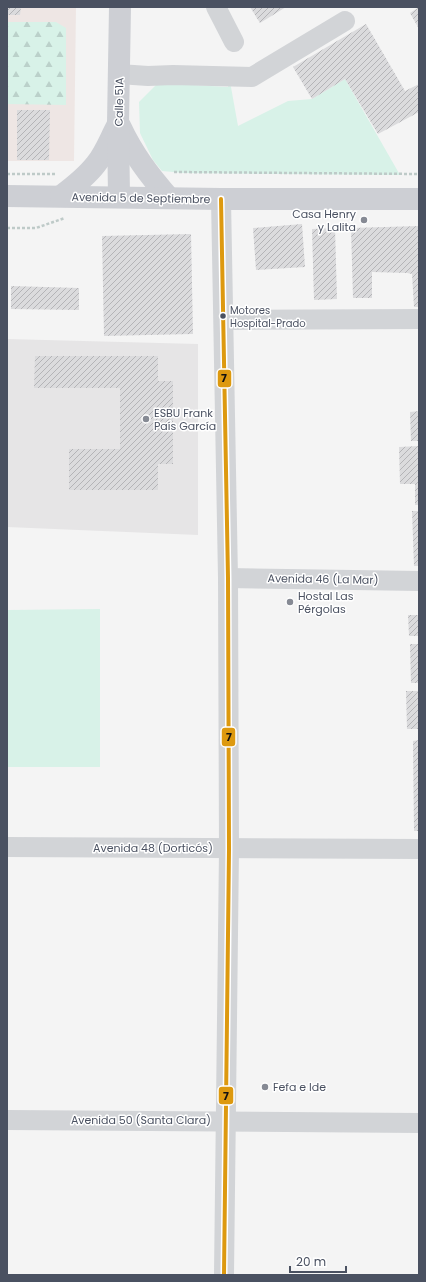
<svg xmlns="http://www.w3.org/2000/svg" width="426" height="1282" viewBox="0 0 426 1282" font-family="Poppins,sans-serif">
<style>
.education{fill:#e6e5e6}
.medical{fill:#eee6e4}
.green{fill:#d8f2e8}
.forest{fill:url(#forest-firs)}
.building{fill:url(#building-hatch)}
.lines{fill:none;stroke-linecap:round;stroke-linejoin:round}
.path{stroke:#becac8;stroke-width:2.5;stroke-dasharray:3 2;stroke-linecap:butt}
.minor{stroke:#d2d4d7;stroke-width:20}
.major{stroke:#cdcfd4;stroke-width:22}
.bus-1-casing{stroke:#fff;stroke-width:7}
.bus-1{stroke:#dd990f;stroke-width:4}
.poi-dot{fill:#868a94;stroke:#fff;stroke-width:1.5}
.bus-dot{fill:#4a5161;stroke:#fff;stroke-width:1.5}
.labels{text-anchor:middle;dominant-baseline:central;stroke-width:3;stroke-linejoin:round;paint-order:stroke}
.bus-label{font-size:10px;fill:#4a5161;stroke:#fff;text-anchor:start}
.street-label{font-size:11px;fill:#4a5161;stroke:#fff}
.poi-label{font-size:11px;fill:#4a5161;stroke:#fff;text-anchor:start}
.line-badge{stroke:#fff;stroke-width:1.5}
.pale-badge-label{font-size:11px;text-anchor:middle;font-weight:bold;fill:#111}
</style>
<defs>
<pattern id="forest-firs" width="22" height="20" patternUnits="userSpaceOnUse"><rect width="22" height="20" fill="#d8f2e8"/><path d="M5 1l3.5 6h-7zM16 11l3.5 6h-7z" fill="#bbd1ca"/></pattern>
<pattern id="building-hatch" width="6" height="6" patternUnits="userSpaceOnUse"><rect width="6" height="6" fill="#dbdbdd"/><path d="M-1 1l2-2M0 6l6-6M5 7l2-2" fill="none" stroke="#b4b4b7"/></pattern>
</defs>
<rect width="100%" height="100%" fill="#f4f4f4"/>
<polygon class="education" points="7,339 198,344 198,535 7,527"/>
<polygon class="medical" points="7,7 76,7 74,161 7,161"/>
<g class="green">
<polygon points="229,76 238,126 288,101 312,99 345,79 400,175 184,173 162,171 153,160 140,133 139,102 158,83 228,87"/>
<polygon points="100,609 100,767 7,767 7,610"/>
</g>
<polygon class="forest" points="7,22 56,22 66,28 66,105 7,104"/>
<g class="building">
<polygon points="7,7 21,7 20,15 7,15"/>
<polygon points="250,7 286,7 260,23"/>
<polygon points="419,7 419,29 410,13"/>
<polygon points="366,24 405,91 419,84 419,112 378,134 345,79 312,99 293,67"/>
<polygon points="17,110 50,110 49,160 17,160"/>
<polygon points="302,224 305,267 256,270 253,228"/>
<polygon points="419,226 419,307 414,307 412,274 407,273 372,272 372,298 353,298 351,228"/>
<polygon points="335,228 337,299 314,300 312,229"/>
<polygon points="191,234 193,334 104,336 102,236"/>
<polygon points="11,286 79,288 79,310 11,309"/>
<polygon points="35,356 158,356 158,381 173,381 173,464 158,464 158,490 69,490 69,449 120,449 120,388 34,388"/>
<polygon points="419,411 419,441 411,441 410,412"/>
<polygon points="419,446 419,505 415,505 415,484 400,484 399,447"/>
<polygon points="412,511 419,511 419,566 414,566"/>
<polygon points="408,615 419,615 419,636 409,636"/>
<polygon points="410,644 419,644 419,683 411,683"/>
<polygon points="406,691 419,691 419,729 407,729"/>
<polygon points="419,740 419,831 414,831 413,741"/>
</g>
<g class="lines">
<g class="path">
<polyline points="174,172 419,174"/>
<polyline points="7,174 57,174"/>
<polyline points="7,228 36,228 65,218"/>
</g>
<g class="minor">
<polyline points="216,7 234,42"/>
<polyline points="119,74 148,76 173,75 252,77 345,21"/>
<polyline points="221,199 228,578 229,849 224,1275"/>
<polyline points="224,320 419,319"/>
<polyline points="228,578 419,581"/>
<polyline points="7,847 419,849"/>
<polyline points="7,1120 419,1123"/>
</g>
<g class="major">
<path d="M 120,126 C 133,154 149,175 169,198"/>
<polyline points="7,196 221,199 419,199"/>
<path d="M 61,196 C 73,187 86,177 96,164 C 105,153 110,139 117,126"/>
<polyline points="119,197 118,123 120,7"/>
</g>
<g class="bus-1-casing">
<polyline id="bus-1" points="221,199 228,578 229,849 224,1275"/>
</g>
<use href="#bus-1" class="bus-1"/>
</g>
<g class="poi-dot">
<circle cx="364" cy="220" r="4"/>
<circle cx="146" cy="419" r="4"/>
<circle cx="290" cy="602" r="4"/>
<circle cx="265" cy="1087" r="4"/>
</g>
<circle class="bus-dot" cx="223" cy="316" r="3.5"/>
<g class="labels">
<g class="bus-label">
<text x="230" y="310">Motores<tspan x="230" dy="13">Hospital-Prado</tspan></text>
</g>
<g class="street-label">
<text transform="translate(119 102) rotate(-89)">Calle 51A</text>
<text transform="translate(141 198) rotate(1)">Avenida 5 de Septiembre</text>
<text transform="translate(323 579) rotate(1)">Avenida 46 (La Mar)</text>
<text x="153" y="848">Avenida 48 (Dorticós)</text>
<text x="141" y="1120">Avenida 50 (Santa Clara)</text>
</g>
<g class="poi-label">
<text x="356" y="214" text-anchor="end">Casa Henry<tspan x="356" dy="13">y Lalita</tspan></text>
<text x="154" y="413">ESBU Frank<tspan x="154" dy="13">País García</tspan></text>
<text x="298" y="596">Hostal Las<tspan x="298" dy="13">Pérgolas</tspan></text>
<text x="273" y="1087">Fefa e Ide</text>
</g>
</g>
<g class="line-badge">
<rect x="217" y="369" width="15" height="19" rx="4" fill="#dd990f"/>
<rect x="221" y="727" width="15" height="20" rx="4" fill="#dd990f"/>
<rect x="218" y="1086" width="16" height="19" rx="4" fill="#dd990f"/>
</g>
<g class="pale-badge-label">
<text x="224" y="382">7</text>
<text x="229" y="741">7</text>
<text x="226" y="1100">7</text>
</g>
<rect width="426" height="1282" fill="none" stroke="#4a5161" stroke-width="16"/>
<path d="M290 1266v6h56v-6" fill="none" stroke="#4a5161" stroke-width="2"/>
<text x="296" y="1266" font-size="12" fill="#4a5161" stroke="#ffffff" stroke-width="3" paint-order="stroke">20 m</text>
</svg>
